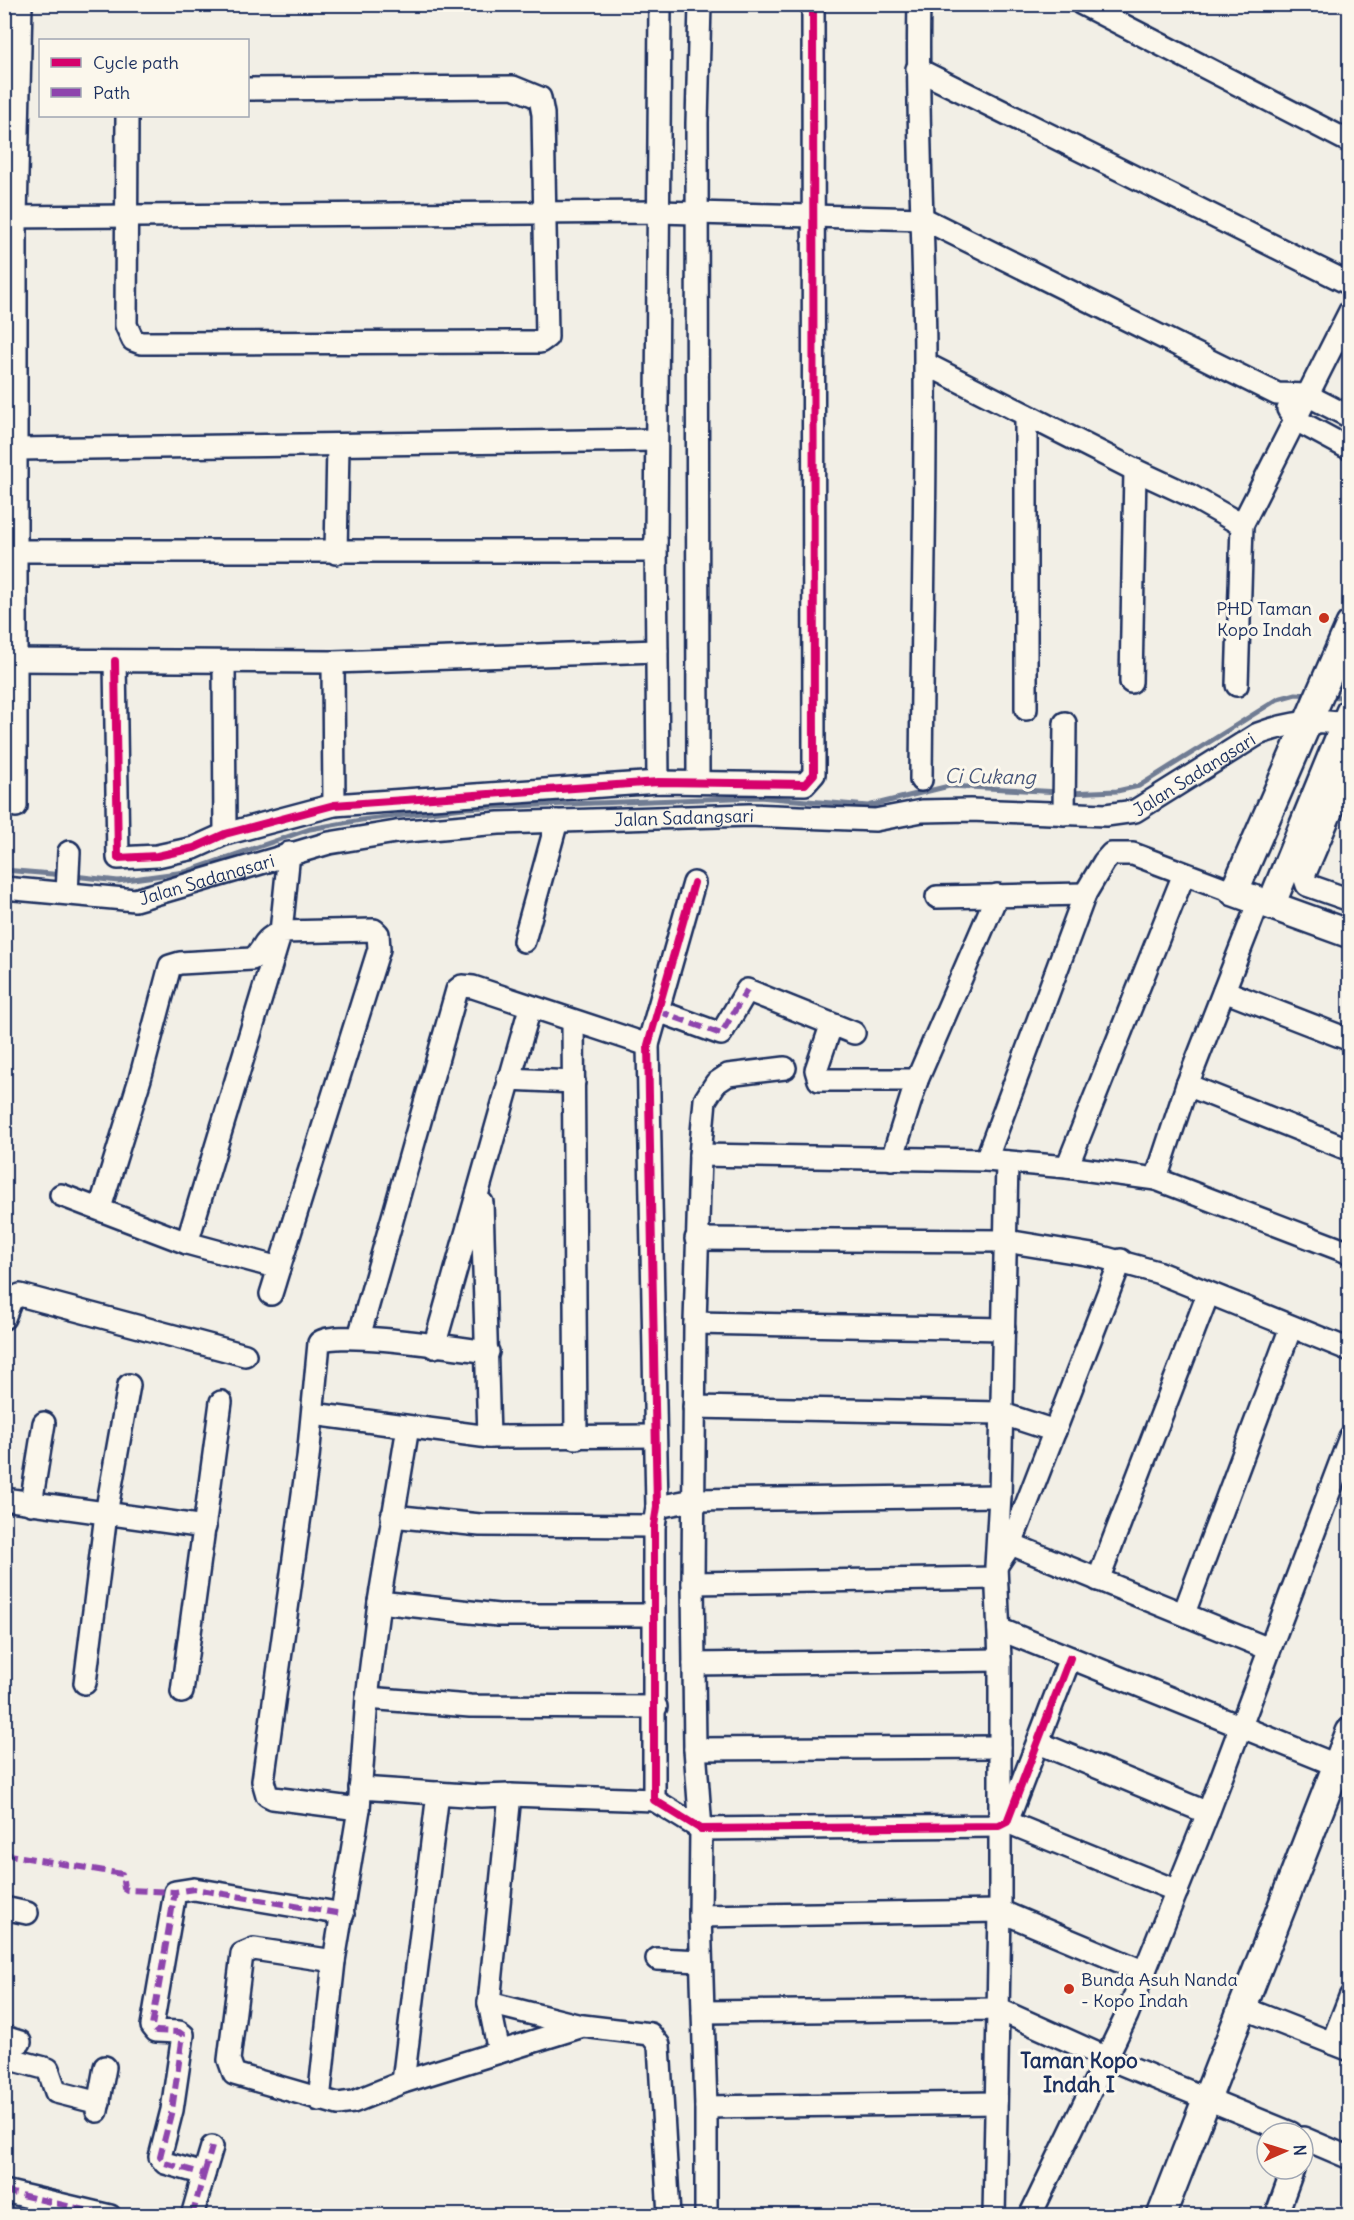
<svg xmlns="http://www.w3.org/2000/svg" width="1354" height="2220" viewBox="0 0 1354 2220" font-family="Delius,sans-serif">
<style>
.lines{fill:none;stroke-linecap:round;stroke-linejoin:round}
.stream{stroke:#707b93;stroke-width:5}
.minor-casing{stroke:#1b2f5e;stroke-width:26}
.major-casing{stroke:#1b2f5e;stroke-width:32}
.minor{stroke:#fbf7ec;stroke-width:21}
.major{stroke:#fbf7ec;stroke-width:27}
.quiet{stroke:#8e44ad;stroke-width:6;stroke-dasharray:12 6;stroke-linecap:butt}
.cycleway-casing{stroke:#fbf7ec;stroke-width:11}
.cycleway{stroke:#d6006c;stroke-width:8}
.poi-dot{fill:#c8321e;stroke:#fbf7ec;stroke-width:2}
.labels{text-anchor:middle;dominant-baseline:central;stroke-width:6;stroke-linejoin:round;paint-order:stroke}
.poi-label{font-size:18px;fill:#1b2f5e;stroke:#fbf7ec;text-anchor:end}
.street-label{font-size:18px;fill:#1b2f5e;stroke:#fbf7ec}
.water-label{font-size:20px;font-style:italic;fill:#465579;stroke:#fbf7ec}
.quarter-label{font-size:21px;font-weight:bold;fill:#1b2f5e;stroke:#fbf7ec}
</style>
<rect width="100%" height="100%" fill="#f2efe6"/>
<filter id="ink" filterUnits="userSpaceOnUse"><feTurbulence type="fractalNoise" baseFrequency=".0167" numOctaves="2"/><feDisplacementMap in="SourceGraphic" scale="12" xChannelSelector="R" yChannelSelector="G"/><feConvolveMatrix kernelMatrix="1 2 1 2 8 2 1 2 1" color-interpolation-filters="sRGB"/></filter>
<g filter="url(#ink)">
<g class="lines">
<g class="stream">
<polyline points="1328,695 1350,699"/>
<polyline points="1069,793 1117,791 1139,786 1278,699 1296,694 1312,695"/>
<polyline points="4,870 64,875"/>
<polyline points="74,876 118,881 185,872 310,829 361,820 464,808 759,797 868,806 949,786 1060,792"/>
</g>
<g class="minor-casing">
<g id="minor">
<path d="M 919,4 C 916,124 925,243 925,363 C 926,502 922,641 921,780"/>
<polyline points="1082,4 1350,142"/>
<polyline points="917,69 1350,284"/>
<polyline points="127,116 126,325 133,340 141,343 540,342 547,337 543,114 540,98 513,87 248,89"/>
<polyline points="4,217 658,212 924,219 1277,394 1307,395 1350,417"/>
<polyline points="926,364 1135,470 1189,495 1242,525"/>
<polyline points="1288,409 1296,420 1350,449"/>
<polyline points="17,449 656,440"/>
<polyline points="16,551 651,551 656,541"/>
<polyline points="336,553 338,446"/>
<polyline points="5,660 333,662 657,651"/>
<polyline points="115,661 118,858 157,856 194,848 225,834 334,805 658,782 805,784 814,774 813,4"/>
<polyline points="224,662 225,834"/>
<polyline points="333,662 334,805"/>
<polyline points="1131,682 1135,470"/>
<polyline points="1237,685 1242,525 1350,311"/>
<polyline points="1026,709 1026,415"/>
<polyline points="1350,768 1304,876 1307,885 1350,900"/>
<polyline points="698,781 697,123 700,4"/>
<polyline points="658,782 656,541 660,4"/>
<polyline points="16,806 16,217 21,4"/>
<polyline points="1064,814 1065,723"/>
<polyline points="694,883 648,1045 657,1507 654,1526 654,1800 701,1829 999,1826 1007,1822 1070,1658"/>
<path id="s1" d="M 4,888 L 135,900 L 329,843 L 396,832 L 499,823 L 749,815 L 875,820 L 922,811 L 970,810 L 1106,815 L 1135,811 L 1258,734 C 1287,723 1319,718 1350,725"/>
<polyline points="67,893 69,852"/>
<polyline points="937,897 1085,894"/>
<polyline points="524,941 557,821"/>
<polyline points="1224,991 1350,1040"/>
<polyline points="658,1011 721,1034 747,990 854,1033"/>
<polyline points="573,1021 576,1438"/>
<polyline points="831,1026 816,1070 819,1080 917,1080"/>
<polyline points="508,1079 574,1082"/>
<polyline points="1187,1085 1350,1150"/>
<polyline points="700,1155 986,1160 1067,1167 1156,1179 1350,1253"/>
<polyline points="892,1159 917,1080 997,895"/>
<polyline points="986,1160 1085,894 1104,862 1111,854 1133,854 1234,892"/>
<polyline points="1067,1167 1184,874"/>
<polyline points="1156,1179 1187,1085 1259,901"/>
<polyline points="61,1195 187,1243"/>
<polyline points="482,1203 489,1437"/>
<path d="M 100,1208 L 140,1079 L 170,966 L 180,963 L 252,959 C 265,951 259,941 281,932 L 374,930 L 378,934 L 379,949 L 279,1268 L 187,1243 L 281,932 L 289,853"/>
<polyline points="696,1239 1006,1241 1098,1256 1157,1272 1350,1350"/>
<polyline points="271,1294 279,1268"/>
<polyline points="4,1318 11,1300 20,1295 245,1355"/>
<polyline points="695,1323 1004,1329"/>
<polyline points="359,1337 457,990 462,986 473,987 648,1045"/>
<polyline points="434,1347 530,1008"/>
<polyline points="694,1407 1000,1413 1055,1431"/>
<polyline points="313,1414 489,1437 655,1436"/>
<polyline points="4,1499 205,1527"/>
<polyline points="31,1504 44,1423"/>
<polyline points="657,1507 694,1500 1000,1496"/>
<polyline points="392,1516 480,1525 654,1526"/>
<polyline points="1011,1544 1269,1649"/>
<polyline points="997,1565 1011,1544 1121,1260"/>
<polyline points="1098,1580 1208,1294"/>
<polyline points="693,1583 996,1578"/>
<polyline points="379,1602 498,1615 654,1615"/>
<polyline points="1184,1613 1291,1327"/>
<polyline points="999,1629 1336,1765"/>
<polyline points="694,1664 1000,1660"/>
<polyline points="85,1683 106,1514 129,1385"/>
<polyline points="182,1692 221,1402"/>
<polyline points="367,1698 470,1706 656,1707"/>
<polyline points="1039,1743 1208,1813"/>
<polyline points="695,1749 1000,1747"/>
<polyline points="360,1788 481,1796 510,1795 654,1800"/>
<path d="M 359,1809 L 273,1798 L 267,1795 L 263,1781 L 308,1458 L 319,1343 C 329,1328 464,1349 488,1352"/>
<polyline points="1007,1822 1177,1891"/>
<polyline points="4,1908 27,1913"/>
<polyline points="700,1916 1000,1911 1145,1972"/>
<polyline points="657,1959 701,1961"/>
<polyline points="334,1961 254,1949 242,1954 229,2060 234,2074 338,2104 353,2102 403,2082 583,2026 650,2034 659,2045 669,2216"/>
<polyline points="489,2003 581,2026"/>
<polyline points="1243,2008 1350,2050"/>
<polyline points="703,2012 998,2009 1107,2058 1291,2133"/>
<polyline points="4,2037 20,2042"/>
<polyline points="1332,2043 1350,1997"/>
<polyline points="4,2051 18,2061 48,2069 56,2092 99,2103"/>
<polyline points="499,2052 489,2003 510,1795"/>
<polyline points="403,2082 438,1793"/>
<polyline points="319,2100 334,1961 359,1809 367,1698 379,1602 408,1427"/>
<polyline points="706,2107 996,2103"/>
<polyline points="97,2111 105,2067"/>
<polyline points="1303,2138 1350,2158"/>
<polyline points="204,2174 212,2147"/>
<polyline points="4,2191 110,2216"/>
<polyline points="192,2216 204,2174 165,2163 160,2157 172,2110 183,2035 179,2032 156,2031 152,2026 175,1892 194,1889 343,1914"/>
<polyline points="706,2216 706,2107 700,1916 701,1829 695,1749 693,1583 695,1323 700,1155 705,1100 716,1083 728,1075 785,1068"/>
<polyline points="994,2216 1000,1911 1000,1660 996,1566 1000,1496 1007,1162"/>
<polyline points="1030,2216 1127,2015 1208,1813 1350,1437"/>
<polyline points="1276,2216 1293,2169"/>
</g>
</g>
<g class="major-casing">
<g id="major">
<polyline points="1350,625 1234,892 1350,934"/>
<polyline points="1271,905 1350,712"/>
<polyline points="1161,2216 1350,1732"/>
</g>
</g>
<use href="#minor" class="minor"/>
<use href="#major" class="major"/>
<g class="quiet">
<polyline points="658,1011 721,1034 747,990"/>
<polyline points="4,1854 122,1874 124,1888 127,1890 175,1892"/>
<polyline points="204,2174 212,2147"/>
<polyline points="4,2191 110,2216"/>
<polyline points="192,2216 204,2174 165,2163 160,2157 172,2110 183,2035 179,2032 156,2031 152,2026 175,1892 194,1889 343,1914"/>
</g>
<g class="cycleway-casing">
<g id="cycleway">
<polyline points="115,661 118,858 157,856 194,848 225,834 334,805 658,782 805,784 814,774 813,4"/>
<polyline points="694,883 648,1045 657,1507 654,1526 654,1800 701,1829 999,1826 1007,1822 1070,1658"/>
</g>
</g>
<use href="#cycleway" class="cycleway"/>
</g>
</g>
<g class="poi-dot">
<circle cx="1324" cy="618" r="6"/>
<circle cx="1069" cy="1989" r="6"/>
</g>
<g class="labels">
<g class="poi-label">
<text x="1312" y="608">PHD Taman<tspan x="1312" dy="21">Kopo Indah</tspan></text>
<text x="1081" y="1979" text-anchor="start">Bunda Asuh Nanda<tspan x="1081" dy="21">- Kopo Indah</tspan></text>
</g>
<g class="street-label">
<text stroke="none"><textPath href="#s1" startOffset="1212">Jalan Sadangsari</textPath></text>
<text stroke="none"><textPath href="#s1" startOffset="690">Jalan Sadangsari</textPath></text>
<text stroke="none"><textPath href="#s1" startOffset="206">Jalan Sadangsari</textPath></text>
</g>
<g class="water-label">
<text transform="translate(990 776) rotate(1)">Ci Cukang</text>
</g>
<g class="quarter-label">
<text x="1079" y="2060">Taman Kopo<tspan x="1079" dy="24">Indah I</tspan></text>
</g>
</g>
<rect width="1354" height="2220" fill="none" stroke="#fbf7ec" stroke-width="24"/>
<rect x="12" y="12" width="1330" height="2196" fill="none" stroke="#1b2f5e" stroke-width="2" filter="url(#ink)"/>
<rect x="39" y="39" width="210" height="78" fill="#fbf7ec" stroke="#a1a7b3" stroke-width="1.5"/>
<rect x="51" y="58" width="30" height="9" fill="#d6006c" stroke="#a1a7b3" stroke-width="1.5"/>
<text x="93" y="69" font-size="18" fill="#1b2f5e">Cycle path</text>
<rect x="51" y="88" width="30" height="9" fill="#8e44ad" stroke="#a1a7b3" stroke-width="1.5"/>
<text x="93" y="99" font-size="18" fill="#1b2f5e">Path</text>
<g transform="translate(1285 2151) rotate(87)"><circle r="28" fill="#fbf7ec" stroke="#a1a7b3" stroke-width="1.5"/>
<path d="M0-4.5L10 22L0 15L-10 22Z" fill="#c8321e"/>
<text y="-9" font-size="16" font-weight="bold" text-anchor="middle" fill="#1b2f5e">N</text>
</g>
</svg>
